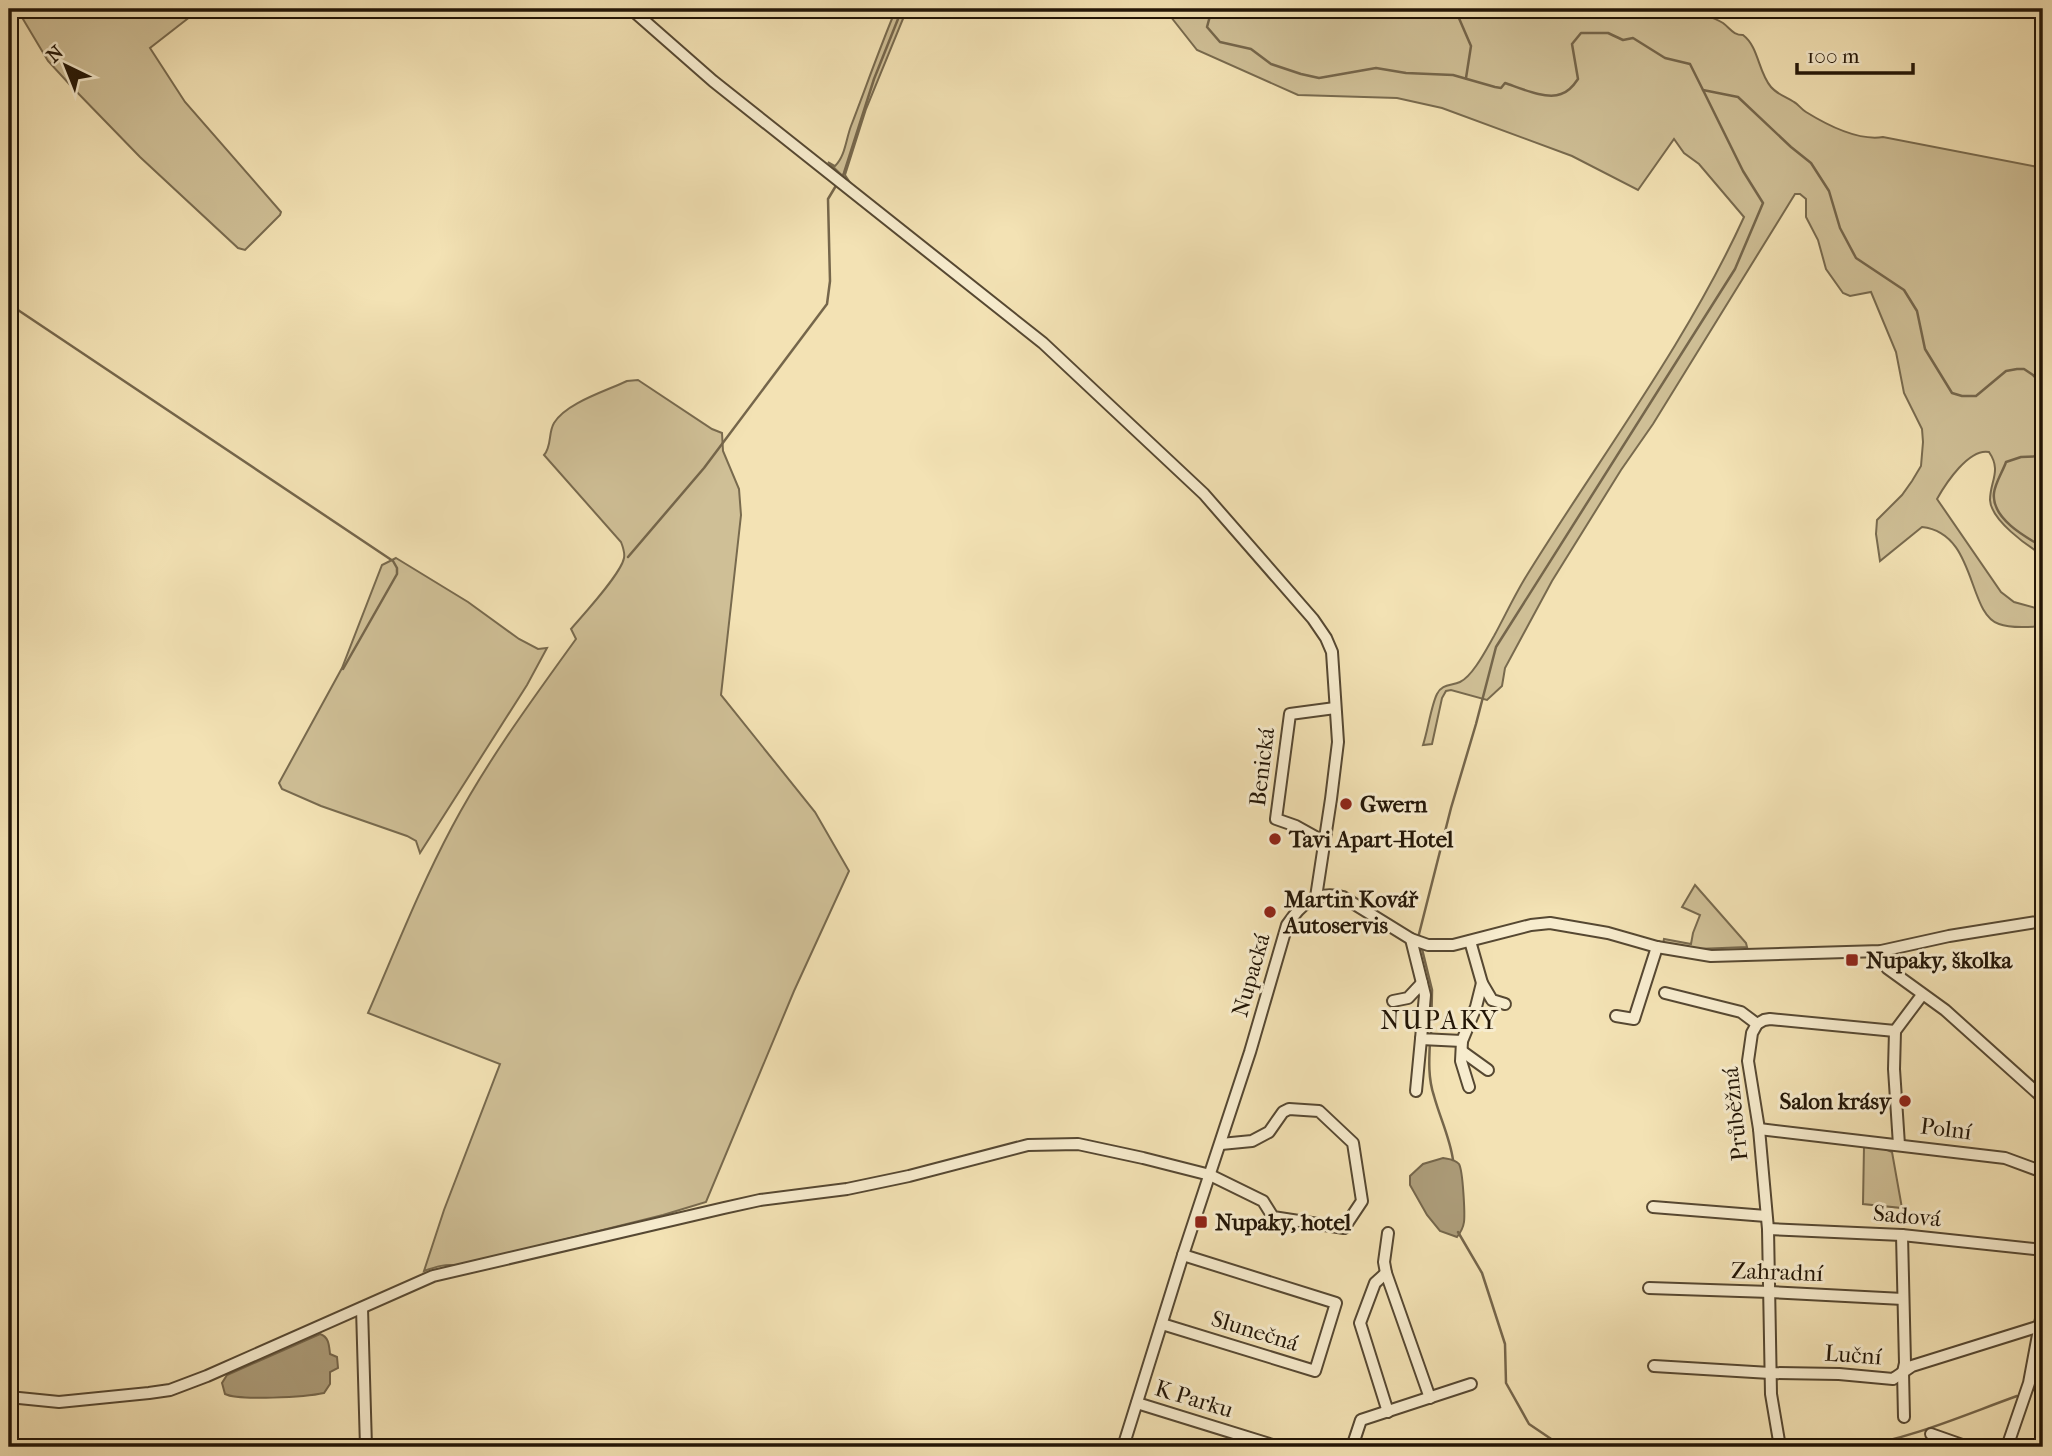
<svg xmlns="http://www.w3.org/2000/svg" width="2052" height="1456" viewBox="0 0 2052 1456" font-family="'IM FELL French Canon',serif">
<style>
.green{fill:#cfbf96;stroke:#786a4e;stroke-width:2}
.water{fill:#ac9c79;stroke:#75664b;stroke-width:2}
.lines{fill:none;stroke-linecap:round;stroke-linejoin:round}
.stream{stroke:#75664b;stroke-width:2.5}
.minor-casing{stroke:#564832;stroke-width:14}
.minor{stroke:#f7ecce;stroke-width:10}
.poi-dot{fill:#8f2418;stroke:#f7ecce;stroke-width:2.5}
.labels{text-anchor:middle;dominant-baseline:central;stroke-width:6;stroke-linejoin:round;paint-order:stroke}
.street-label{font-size:23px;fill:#221506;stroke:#f7ecce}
.poi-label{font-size:23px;font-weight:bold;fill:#221506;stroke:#f7ecce;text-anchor:start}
.quarter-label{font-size:26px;letter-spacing:2px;fill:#221506;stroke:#f7ecce}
</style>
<rect width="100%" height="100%" fill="#f3e2b4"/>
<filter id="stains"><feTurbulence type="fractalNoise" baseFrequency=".00286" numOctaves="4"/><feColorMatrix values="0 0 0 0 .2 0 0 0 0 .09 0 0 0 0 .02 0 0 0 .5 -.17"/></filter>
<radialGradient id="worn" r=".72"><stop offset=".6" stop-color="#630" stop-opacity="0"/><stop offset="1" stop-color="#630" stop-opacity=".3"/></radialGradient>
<g class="green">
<polygon points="17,9 200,9 150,48 185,102 281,212 280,215 245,250 238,248 140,157 72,87 48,61"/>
<path d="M 896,9 L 907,9 L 866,109 L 845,175 L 851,184 L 828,162 L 835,166 C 845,157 846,139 851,126 C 866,87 880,47 896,9 Z"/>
<path d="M 1167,9 L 1690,9 C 1700,14 1714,17 1723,23 C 1731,29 1733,35 1743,35 C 1759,47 1758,72 1771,87 C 1777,94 1786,97 1794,102 C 1798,104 1801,109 1806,112 C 1827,125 1858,141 1883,137 L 2043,168 L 2043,555 C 2027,546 1991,520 1990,500 C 1990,481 2002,471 1989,452 C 1969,448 1946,483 1937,499 L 2001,592 L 2014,602 L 2043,610 L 2043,626 C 2032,627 2009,628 1999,624 C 1967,614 1977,533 1922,527 L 1880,561 L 1876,534 L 1877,520 L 1902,495 L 1912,481 L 1921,466 L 1923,442 L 1922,429 L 1904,393 L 1896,352 L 1871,292 L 1850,296 L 1843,293 L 1826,269 L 1818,240 L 1806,217 L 1806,199 L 1800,194 L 1795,194 L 1653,424 L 1621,470 L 1552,581 L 1505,668 L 1502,686 L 1487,700 L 1451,690 L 1446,691 L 1442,698 L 1432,744 L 1423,745 C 1428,730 1431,706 1437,694 C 1442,684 1451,686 1460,682 C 1473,676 1487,648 1494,636 C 1505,616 1515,594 1527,575 C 1600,457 1686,344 1744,217 L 1699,164 L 1684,153 L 1674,139 L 1638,190 L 1572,156 L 1442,108 L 1397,98 L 1298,95 L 1197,50 L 1167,12 Z"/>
<path d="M 638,380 L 712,429 L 722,433 L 723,451 L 739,489 L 741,515 L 721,695 L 815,812 L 849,871 L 794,991 L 706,1202 L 663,1215 L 458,1266 C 447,1263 435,1267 424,1271 L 444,1210 L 500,1064 L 368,1013 C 395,951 420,887 452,827 C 487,761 532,700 576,639 L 571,629 C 583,615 621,574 624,558 C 625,553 623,547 621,542 L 544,455 C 552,446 548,433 554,423 C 566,403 606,391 627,381 Z"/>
<polygon points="396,558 468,602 519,639 538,649 547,648 527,685 420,853 416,841 407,836 321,806 282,789 279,783 342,668 382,565"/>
<polygon points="1695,885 1746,943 1747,947 1697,949 1663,944 1664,939 1691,944 1693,933 1700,915 1682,907"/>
<polygon points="1864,1146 1885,1149 1892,1152 1902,1208 1863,1204"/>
</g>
<g class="water">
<path d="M 1443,1158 C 1449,1159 1455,1159 1459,1164 C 1463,1171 1465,1214 1464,1222 C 1463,1229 1461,1232 1457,1237 L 1440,1231 L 1427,1215 L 1410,1185 L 1410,1176 L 1423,1164 Z"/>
<path d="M 320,1334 C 329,1337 329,1345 330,1354 L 337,1357 L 338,1368 L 330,1372 L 330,1384 L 324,1393 C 306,1397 239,1401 225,1394 L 222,1383 L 227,1375 Z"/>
</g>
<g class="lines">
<g class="stream">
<path d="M 1203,9 L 1210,16 L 1207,27 L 1220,42 L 1251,49 L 1271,64 L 1301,74 L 1319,78 L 1376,68 L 1406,73 L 1453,75 L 1495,87 L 1501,88 L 1505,83 C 1520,88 1546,100 1561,94 C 1568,92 1574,85 1578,79 L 1572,44 L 1581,33 L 1608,33 L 1623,40 L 1633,38 L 1665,58 L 1690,64 L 1703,90 L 1738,97 L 1791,147 L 1811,163 L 1829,191 L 1840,228 L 1856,258 L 1904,290 L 1917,311 L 1925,349 L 1952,393 L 1962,396 L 1976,396 L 2006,371 L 2017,369 L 2024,369 L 2033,375 L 2043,385"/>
<polyline points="1455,9 1471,46 1466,78"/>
<polyline points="841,179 844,173 874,79 902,9"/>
<polyline points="9,304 393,561 397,568 397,574 343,669"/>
<path d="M 2043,456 L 2021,457 L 2006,462 C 2003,471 1995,483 1994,493 C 1991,518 2025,537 2043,547"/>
<polyline points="628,557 704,468 827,304 830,281 828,199 837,184"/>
<polyline points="1419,938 1419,934 1451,808 1476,724 1496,647 1735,269 1763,203 1743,171 1703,90"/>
<polyline points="1421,945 1432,990 1431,1035"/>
<path d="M 1430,1041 C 1429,1060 1428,1078 1434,1096 C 1440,1118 1450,1138 1453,1160"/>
<polyline points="1458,1232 1482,1273 1505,1344 1506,1383 1529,1424 1563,1447"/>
<polyline points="2033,1390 2043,1387"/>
<polyline points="1786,1443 1809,1447"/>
<polyline points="1688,1447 1772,1441"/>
<path d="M 1855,1447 C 1910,1439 1964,1415 2017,1396"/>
</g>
<g class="minor-casing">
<g id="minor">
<polyline points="631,9 713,81 1043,343 1204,494 1313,619 1326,638 1332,652 1338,742 1331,799 1316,897"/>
<polyline points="1323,841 1296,826 1276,819 1290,714 1335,708"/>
<polyline points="1411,939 1425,995 1421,1039 1462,1041"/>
<polyline points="1470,941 1482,983 1492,1000 1505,1004"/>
<polyline points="1881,951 1887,968 1945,1010 2043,1098"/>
<polyline points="1665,993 1741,1012 1757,1024"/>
<polyline points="1393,1001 1408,998 1422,983"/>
<polyline points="1616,1016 1634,1019 1657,947"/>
<polyline points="1895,1031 1894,1069 1899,1145"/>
<polyline points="1895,1031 1922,995"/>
<polyline points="1463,1052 1488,1070"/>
<polyline points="1469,1087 1461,1061 1462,1041 1476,1007 1482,983"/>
<polyline points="1416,1091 1421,1039"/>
<polyline points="1759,1129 2005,1158 2043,1172"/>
<polyline points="1653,1207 1766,1216"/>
<polyline points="1768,1229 1902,1235 2043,1250"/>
<polyline points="1388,1233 1384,1262 1386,1273 1430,1398"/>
<polyline points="1902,1235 1905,1363 1903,1372 1904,1417"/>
<polyline points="1386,1273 1375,1283 1360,1323 1388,1412"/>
<polyline points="1649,1288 1770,1292 1903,1299"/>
<polyline points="362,1308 366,1447"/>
<polyline points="1162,1324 1315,1371 1336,1303 1183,1255"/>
<polyline points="1654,1366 1770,1373 1839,1374 1893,1379 1912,1366 2040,1326"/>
<polyline points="9,1397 59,1402 149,1393 170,1390 207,1376 433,1276 724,1208 760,1200 847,1189 909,1176 1028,1145 1078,1144 1143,1158 1210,1175 1263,1201 1273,1217 1344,1228 1362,1201 1353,1143 1319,1111 1289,1109 1283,1112 1269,1132 1252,1141 1221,1144"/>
<polyline points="1137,1403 1279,1447"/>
<polyline points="1931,1434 1968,1447"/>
<path d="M 1123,1447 L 1183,1255 L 1250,1052 L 1287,925 C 1301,904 1316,890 1343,897 L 1411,939 L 1428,945 L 1453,945 L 1531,925 L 1550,923 L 1608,933 L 1657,947 L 1711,956 L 1881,951 L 1949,936 L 2043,921"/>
<polyline points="1352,1447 1361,1420 1471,1384"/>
<polyline points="1780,1447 1771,1394 1768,1229 1759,1129 1748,1061 1752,1033 1757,1024 1764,1020 1770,1019 1895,1031"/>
<polyline points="2007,1447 2029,1383 2043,1308"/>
</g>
</g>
<use href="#minor" class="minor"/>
</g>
<g class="poi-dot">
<circle cx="1346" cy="804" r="7"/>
<circle cx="1275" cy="839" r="7"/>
<circle cx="1270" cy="912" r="7"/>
<rect x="1845" y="953" width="14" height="14" rx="3.5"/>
<circle cx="1905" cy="1101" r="7"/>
<rect x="1194" y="1215" width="14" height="14" rx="3.5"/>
</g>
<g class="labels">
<g class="street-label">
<text transform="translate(1262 767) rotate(-83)">Benická</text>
<text transform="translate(1251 975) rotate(-74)">Nupacká</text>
<text transform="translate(1735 1114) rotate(-96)">Průběžná</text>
<text transform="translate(1946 1129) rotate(7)">Polní</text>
<text transform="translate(1907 1216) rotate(5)">Sadová</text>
<text transform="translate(1777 1272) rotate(2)">Zahradní</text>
<text transform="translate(1255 1331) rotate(17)">Slunečná</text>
<text transform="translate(1853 1355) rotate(4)">Luční</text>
<text transform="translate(1194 1399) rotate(17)">K Parku</text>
</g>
<g class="poi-label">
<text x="1360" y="804">Gwern</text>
<text x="1289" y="839">Tavi Apart-Hotel</text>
<text x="1284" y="899">Martin Kovář<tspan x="1284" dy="26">Autoservis</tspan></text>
<text x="1866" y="960">Nupaky, školka</text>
<text x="1891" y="1101" text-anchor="end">Salon krásy</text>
<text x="1215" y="1222">Nupaky, hotel</text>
</g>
<g class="quarter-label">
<text x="1440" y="1020">NUPAKY</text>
</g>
</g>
<rect width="2052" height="1456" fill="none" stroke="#f3e2b4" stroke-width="35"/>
<rect x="10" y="10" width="2031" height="1435" fill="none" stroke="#221506" stroke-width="3.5"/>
<rect x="18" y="18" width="2017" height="1421" fill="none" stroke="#221506" stroke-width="2"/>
<g transform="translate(66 66) rotate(317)" stroke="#f7ecce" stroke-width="5" paint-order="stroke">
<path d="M0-5L12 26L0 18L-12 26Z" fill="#221506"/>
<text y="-10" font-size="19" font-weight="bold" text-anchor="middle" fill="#221506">N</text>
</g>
<path d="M1797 63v10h116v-10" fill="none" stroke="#221506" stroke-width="3.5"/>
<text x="1807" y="63" font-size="21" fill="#221506" stroke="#f7ecce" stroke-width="5" paint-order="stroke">100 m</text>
<rect width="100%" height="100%" filter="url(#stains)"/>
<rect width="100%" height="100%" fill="url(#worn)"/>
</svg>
